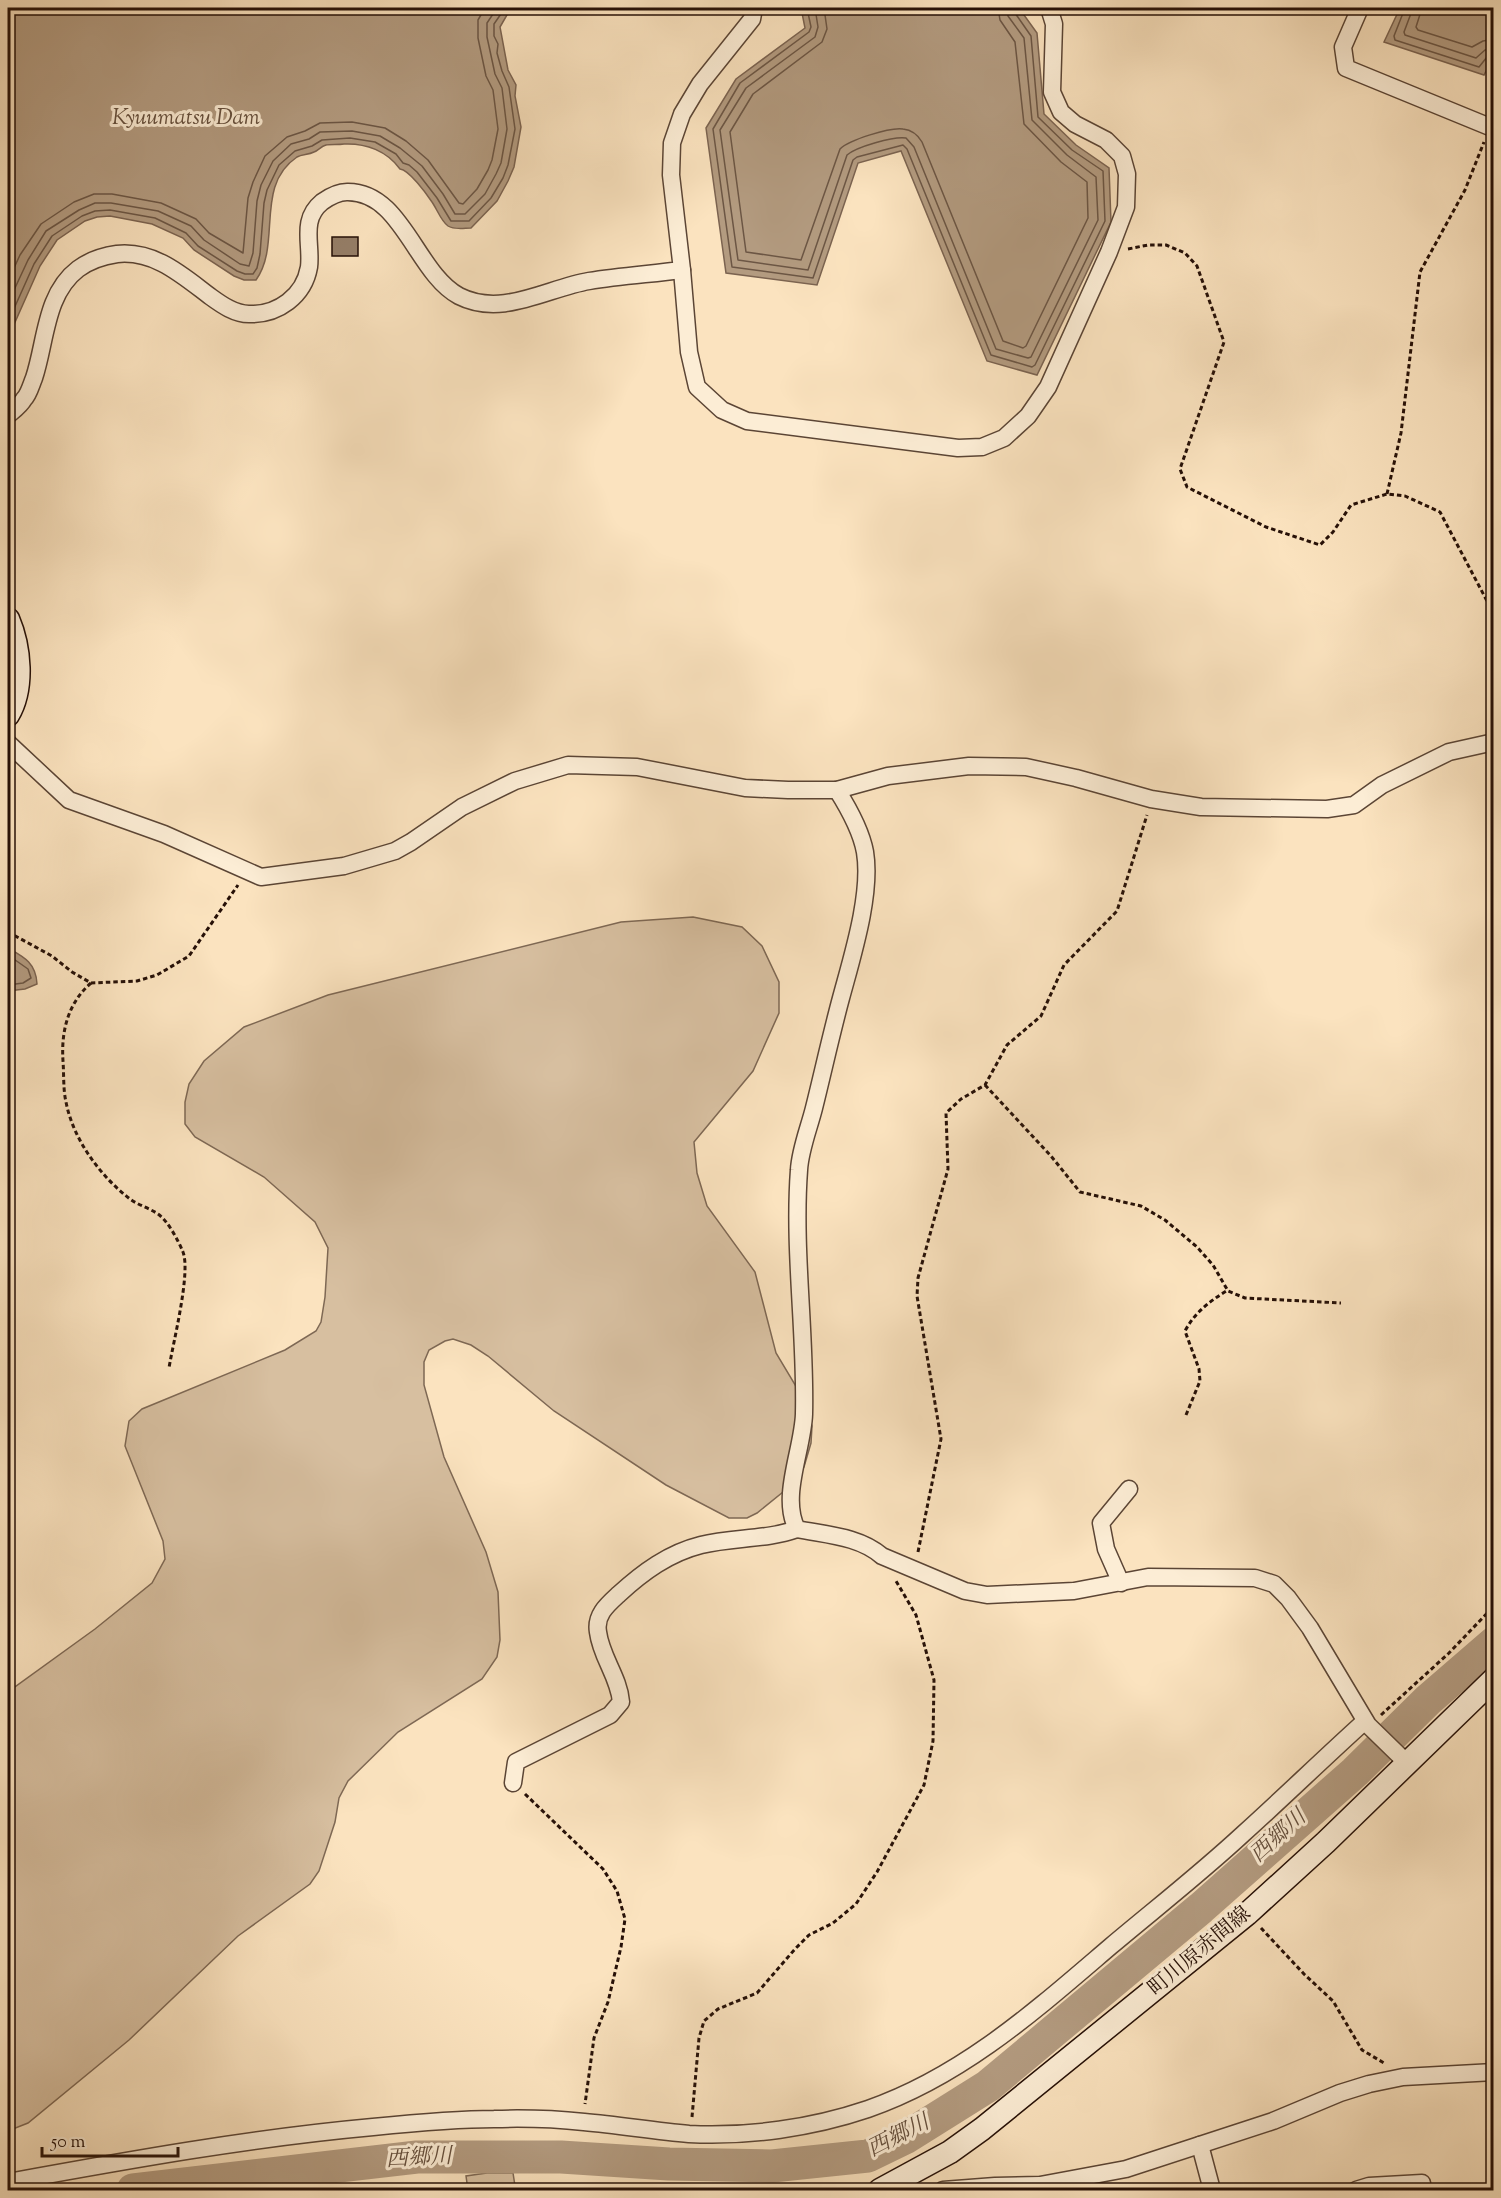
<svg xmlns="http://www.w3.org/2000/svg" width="1501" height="2198" viewBox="0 0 1501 2198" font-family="'Sorts Mill Goudy','Noto Serif JP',serif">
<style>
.green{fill:#d7bfa0;stroke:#7e6854;stroke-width:1.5}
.water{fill:#b39b80;stroke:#7b6350;stroke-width:1.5}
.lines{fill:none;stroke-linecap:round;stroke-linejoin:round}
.shore{stroke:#6c5644;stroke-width:1.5}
.river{stroke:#b39b80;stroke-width:33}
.building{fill:#957e67;stroke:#261007;stroke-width:1.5}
.street-casing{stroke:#5b4535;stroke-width:19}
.secondary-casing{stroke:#261007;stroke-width:25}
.path{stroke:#261007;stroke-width:3;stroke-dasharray:4.5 3;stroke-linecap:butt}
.street{stroke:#fcedd5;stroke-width:16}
.secondary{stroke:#fcedd5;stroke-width:22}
.labels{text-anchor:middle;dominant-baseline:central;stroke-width:6;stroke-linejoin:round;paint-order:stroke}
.street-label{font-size:21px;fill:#261007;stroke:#fcedd5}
.water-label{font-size:22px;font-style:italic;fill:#654f3d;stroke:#fcedd5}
</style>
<rect width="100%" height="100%" fill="#fbe3bf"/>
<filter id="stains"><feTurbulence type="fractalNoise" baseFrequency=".00333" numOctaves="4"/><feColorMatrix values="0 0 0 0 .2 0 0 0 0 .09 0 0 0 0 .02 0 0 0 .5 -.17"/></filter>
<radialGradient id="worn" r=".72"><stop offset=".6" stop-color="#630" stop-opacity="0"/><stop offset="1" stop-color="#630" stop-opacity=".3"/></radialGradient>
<g class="green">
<polygon points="693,917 742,927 762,946 779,982 779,1013 753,1071 694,1142 697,1173 707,1206 755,1272 776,1353 806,1403 812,1426 811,1443 804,1467 783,1492 757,1513 747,1518 729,1518 666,1485 554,1411 488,1356 471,1345 453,1339 445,1341 429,1350 424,1362 424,1385 444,1457 486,1552 498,1592 500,1640 497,1657 482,1679 398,1732 348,1781 339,1798 335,1822 319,1871 310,1884 238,1936 129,2040 28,2123 8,2131 8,1692 95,1629 152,1583 165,1559 163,1541 125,1446 129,1421 142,1409 285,1350 316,1331 321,1322 325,1297 328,1248 315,1222 264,1177 195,1137 185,1124 185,1102 189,1084 204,1061 244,1027 328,995 621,922"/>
<polygon points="487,2173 513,2173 515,2186 513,2190 468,2190 466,2176"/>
</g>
<g class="water">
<path d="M 8,8 L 511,8 L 500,27 L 508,70 L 516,85 L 515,96 L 521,127 L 514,167 L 508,181 L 497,201 L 471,228 C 464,228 454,230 448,226 C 441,221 437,209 432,202 C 426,193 409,170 400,169 C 387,151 366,143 344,144 C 338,145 331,144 326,145 C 321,146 318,151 314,152 C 308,155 302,154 297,157 C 254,186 282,244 256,280 L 244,280 L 234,276 L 194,250 L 183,238 L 152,224 L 110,216 L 97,217 L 85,221 L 57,240 L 40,266 L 8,338 Z"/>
<polygon points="801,8 1019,8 1037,33 1044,114 1076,145 1109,168 1111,222 1037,375 987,361 901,151 858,163 817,285 726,273 706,128 736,79 805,28"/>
<polygon points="1400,8 1493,8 1493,57 1484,75 1384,42"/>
<path d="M 8,948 C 24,957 36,963 37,984 L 25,989 L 8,991 Z"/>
</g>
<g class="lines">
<g class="shore">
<polyline points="807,8 811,27 809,32 740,83 713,129 732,267 813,278 853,160 857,157 903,145 907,149 991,355 1032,367 1035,365 1105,221 1103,171 1072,150 1038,117 1031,36 1015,13 1014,8"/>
<path d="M 815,8 L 818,27 L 815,37 L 746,88 L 720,130 L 738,260 L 808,270 L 847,155 C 856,147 894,136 906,138 L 914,147 L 996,349 L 1028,358 L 1031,357 L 1098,220 L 1096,177 L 1067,155 L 1032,120 L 1024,38 L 1008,16 L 1007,8"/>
<path d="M 824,8 L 827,29 L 822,42 L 753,94 L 730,132 L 746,252 L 801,260 L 840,149 C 849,140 890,127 903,129 C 912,130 918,135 922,142 L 1003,341 L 1023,348 L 1026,346 L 1088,218 L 1087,182 L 1061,162 L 1024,124 L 1015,42 L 1000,20 L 998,8"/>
<polyline points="1405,8 1394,36 1395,40 1479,67 1487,57 1494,56"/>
<polyline points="1413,8 1404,32 1405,35 1476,58 1485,50 1494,48"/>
<polyline points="1422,8 1416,27 1418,30 1472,47 1483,41 1494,39"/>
<polyline points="8,281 20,255 41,224 74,202 94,194 112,194 161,203 196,219 209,233 243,253 248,198 253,182 265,156 287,137 305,131 320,123 352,122 385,128 406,141 428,160 459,203 463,204 477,189 488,170 492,160 498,129 493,90 486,76 478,38 478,20 485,8"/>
<polyline points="8,303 28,260 46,231 79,210 95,203 111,203 158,211 191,226 204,240 240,264 249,266 253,253 257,201 261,185 273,161 291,144 309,139 320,132 352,131 380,136 400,148 422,166 443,194 455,214 465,214 485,194 496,174 501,163 507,129 502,88 495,74 487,37 487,23 497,8"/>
<polyline points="8,322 34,264 52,236 82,216 95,211 110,210 155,218 186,233 198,246 237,271 245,274 253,274 257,268 260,254 264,203 267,190 279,165 295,151 312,146 322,140 350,138 375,142 396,154 403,163 409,165 417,172 437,198 451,221 469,221 491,198 503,178 508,165 515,129 509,87 502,71 497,53 498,44 494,36 494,24 505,8"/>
<polyline points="8,955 28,969 31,978 23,983 8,985"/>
</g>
<polyline class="river" points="133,2190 417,2157 561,2157 669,2164 772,2166 868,2156 905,2138 988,2086 1201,1908 1355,1772 1428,1700 1494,1643"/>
</g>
<rect class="building" x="332" y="237" width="26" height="19"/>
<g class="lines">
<g class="street-casing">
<g id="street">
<polyline points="1360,8 1343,47 1346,68 1490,127 1494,123"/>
<polyline points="682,270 689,352 697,387 722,410 747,421 958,448 982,447 1004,438 1028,416 1048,387 1109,252 1126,207 1127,174 1122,156 1106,140 1075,124 1061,112 1052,92 1054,24 1049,8"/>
<path d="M 8,415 C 14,410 20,406 24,399 C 29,394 31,385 34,378 C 46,342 45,294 78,269 C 90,260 103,256 117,254 C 155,250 183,276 211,297 C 222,305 235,314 249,314 C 278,315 304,296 309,267 C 312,244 300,220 322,202 C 329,197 338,192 347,192 C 402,191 416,273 459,296 C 502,318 547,288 589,281 C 620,276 651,274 682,270 L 671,175 L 672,143 L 682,114 L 700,84 L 752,19 L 754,8"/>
<polyline points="8,743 69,800 164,834 261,877 344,866 395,851 411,842 462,807 515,781 568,765 637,767 745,788 788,790 837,790 888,776 969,766 1026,767 1076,778 1151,799 1201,807 1327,809 1354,805 1382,785 1449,752 1494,742"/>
<path d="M 837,790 C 849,809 861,830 865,852 C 872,894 852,957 841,998 C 831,1035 823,1072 814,1108 C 809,1128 800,1150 799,1170 C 793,1251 806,1333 804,1414 C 803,1449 780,1497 797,1529 C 826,1535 859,1536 882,1556 L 965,1591 L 987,1595 L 1074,1591 L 1148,1577 L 1255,1578 L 1274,1584 L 1288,1598 L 1310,1628 L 1368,1725 L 1407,1763"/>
<polyline points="1121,1583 1106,1549 1101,1523 1129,1489"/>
<path d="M 513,1783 L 516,1762 L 610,1715 L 621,1702 C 619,1677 601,1657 598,1632 C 595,1615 607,1605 619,1594 C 643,1572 669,1553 701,1545 C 733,1537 766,1540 797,1529"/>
<polyline points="1200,2145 1212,2190"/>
<path d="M 8,2182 C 129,2160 251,2138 373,2127 C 413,2123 454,2119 494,2119 C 524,2118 555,2119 584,2122 C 619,2125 654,2131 689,2134 C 748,2137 812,2128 868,2109 C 963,2076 1036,2010 1111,1946 C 1155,1909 1201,1873 1243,1834 C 1284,1797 1324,1758 1365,1721"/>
<polyline points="943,2190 995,2186 1040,2185 1126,2169 1273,2121 1340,2093 1369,2084 1403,2077 1494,2072"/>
<polyline points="1356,2190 1369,2186 1422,2183"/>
</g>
</g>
<g class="secondary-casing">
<g id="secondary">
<path d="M 8,619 C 20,647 24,688 8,715"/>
<polyline points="880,2190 950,2152 982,2129 1247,1914 1326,1842 1494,1679"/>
</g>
</g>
<g class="path">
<polyline points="1128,249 1148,245 1166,245 1185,253 1197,266 1224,342 1180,469 1187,487 1266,527 1320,545 1333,532 1351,505 1387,494 1405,496 1440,512 1487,601 1494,619"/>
<polyline points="8,381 15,382"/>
<polyline points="1387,494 1401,433 1420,272 1465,190 1484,142"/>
<polyline points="8,932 52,956 72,972 91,983 137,981 157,975 189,956 238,885"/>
<path d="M 91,983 C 68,1003 61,1031 63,1061 C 64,1074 63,1089 66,1102 C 73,1139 100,1176 130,1199 C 138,1205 149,1208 158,1214 C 168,1221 178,1240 183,1252 C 191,1273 173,1343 169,1368"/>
<polyline points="985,1085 1051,1156 1080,1192 1141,1206 1165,1220 1197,1247 1213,1265 1228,1291 1245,1298 1341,1303"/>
<path d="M 1186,1415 L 1200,1381 L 1199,1369 L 1185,1331 C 1195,1312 1210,1301 1228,1290"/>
<polyline points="918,1552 941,1439 917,1296 918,1278 948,1169 946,1113 961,1099 985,1085 1007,1045 1041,1016 1064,965 1117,911 1147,815"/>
<polyline points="1381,1715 1449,1653 1494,1606"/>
<polyline points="525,1794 603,1869 617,1891 625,1919 621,1947 608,2002 594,2038 585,2104"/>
<polyline points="1261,1928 1304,1974 1333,2001 1362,2050 1384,2063"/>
<polyline points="692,2117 699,2038 704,2021 718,2009 757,1993 795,1949 809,1935 833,1923 856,1904 877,1872 924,1785 933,1741 934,1680 916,1615 896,1581"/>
</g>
<use href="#street" class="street"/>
<use href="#secondary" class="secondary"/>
</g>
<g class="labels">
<g class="street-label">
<text transform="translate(1200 1952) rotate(-40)">町川原赤間線</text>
</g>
<g class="water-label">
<text x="186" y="119">Kyuumatsu Dam</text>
<text transform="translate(1279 1837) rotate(-42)">西郷川</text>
<text transform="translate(899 2137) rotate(-27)">西郷川</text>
<text transform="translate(419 2159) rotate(-3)">西郷川</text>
</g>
</g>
<rect width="1501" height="2198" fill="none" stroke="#fbe3bf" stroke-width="30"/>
<rect x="9" y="9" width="1483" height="2180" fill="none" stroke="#261007" stroke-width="3"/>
<rect x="15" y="15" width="1471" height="2168" fill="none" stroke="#261007" stroke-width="1.5"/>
<path d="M42 2147v9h136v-9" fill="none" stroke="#261007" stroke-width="3"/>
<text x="51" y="2147" font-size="18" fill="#261007" stroke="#fcedd5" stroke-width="4.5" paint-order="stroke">50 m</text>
<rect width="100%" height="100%" filter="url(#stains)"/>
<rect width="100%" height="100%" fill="url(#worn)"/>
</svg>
